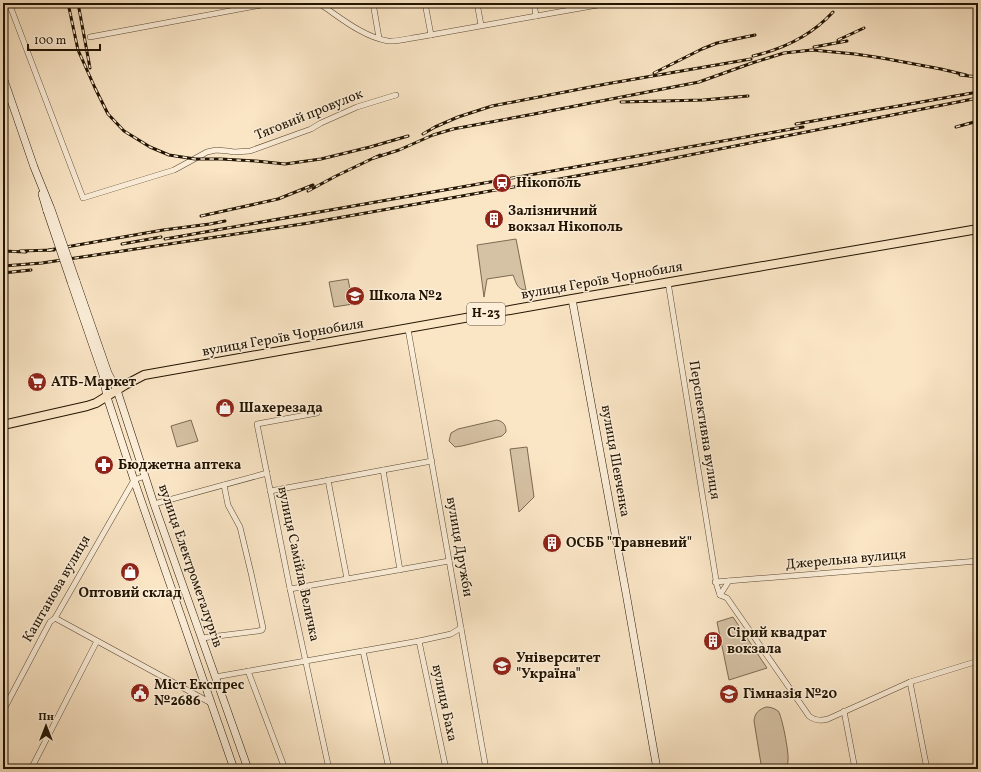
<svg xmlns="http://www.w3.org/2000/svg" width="981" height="772" viewBox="0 0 981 772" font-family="Vollkorn,serif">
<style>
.green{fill:#d5c1a4;stroke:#7c6a52}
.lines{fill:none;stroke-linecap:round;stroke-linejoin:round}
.street-casing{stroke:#584832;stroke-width:6}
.secondary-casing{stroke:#221401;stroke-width:8}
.primary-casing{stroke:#221401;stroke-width:10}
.street{stroke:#fceed9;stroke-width:5}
.secondary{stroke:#fceed9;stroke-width:7}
.primary{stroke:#fae5c5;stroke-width:8}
.rail-casing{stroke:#221401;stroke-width:3}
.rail{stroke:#fceed9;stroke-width:1.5;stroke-dasharray:4.5;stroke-linecap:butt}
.secondary-bridge-casing{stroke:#221401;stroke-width:8;stroke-linecap:butt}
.secondary-bridge{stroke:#fceed9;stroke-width:7}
.labels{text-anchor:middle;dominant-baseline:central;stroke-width:3;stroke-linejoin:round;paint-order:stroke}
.shield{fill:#fceed9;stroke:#635542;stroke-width:1}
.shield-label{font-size:13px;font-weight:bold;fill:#221401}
.street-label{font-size:14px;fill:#221401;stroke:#fceed9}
.poi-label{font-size:14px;font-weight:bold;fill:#221401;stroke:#fceed9;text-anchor:start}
</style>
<rect width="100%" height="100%" fill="#fae5c5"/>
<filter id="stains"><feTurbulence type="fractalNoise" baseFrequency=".005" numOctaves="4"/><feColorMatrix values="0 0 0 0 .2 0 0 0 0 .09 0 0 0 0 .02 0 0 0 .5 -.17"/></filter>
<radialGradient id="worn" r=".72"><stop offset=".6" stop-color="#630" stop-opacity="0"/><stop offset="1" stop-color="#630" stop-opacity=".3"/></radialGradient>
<g class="green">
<path d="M 516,239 L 526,290 C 517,290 516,282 513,275 L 487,279 L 484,297 L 477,245 Z"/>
<polygon points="348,279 353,304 334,307 329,282"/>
<polygon points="191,420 198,441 177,447 171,426"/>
<path d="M 497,420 C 504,422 506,425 506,432 L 502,436 L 462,446 L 455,447 L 449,441 L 451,433 L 458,429 Z"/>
<polygon points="527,447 534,497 519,512 510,449"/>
<polygon points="733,617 767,668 729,680 717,622"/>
<path d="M 766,707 C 770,707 774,708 778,711 C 782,715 789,753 788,760 C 788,764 787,766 785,769 L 764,769 L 761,764 L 754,721 C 755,713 758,710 766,707 Z"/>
</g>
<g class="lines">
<g class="street-casing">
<g id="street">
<polyline points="9,3 83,198 174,170 207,152 216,150 228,151 234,152 250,151 311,129 321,123 357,107 396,95"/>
<path d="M 321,3 L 323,6 C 342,19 364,37 388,41 C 395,42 411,38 419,37 L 609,3"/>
<polyline points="373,3 379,38"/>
<polyline points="425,3 431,35"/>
<polyline points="477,3 481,25"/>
<polyline points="534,3 536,16"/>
<polyline points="90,37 272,3"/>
<path d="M 668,282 L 717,586 L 720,595 L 727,598 L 809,716 C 815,721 821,721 828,719 L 910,682 L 978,661"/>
<polyline points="408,329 486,769"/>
<polyline points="317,413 257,424 290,589 329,769"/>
<polyline points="383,470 400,570"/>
<polyline points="328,480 347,579"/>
<polyline points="270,491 432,461"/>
<polyline points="154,504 267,473"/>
<polyline points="715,582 978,561"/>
<polyline points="290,589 449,561"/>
<polyline points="720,595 729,581"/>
<polyline points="55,618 211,703"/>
<polyline points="202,638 258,631 262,630 263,628 251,573 240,527 228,505 224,485"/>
<polyline points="419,641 446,769"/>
<polyline points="363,651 389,769"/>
<polyline points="248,671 285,769"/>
<polyline points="215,677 419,641 451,634 461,628"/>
<polyline points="910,682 927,769"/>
<polyline points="3,711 50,622 55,618 134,480 145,476"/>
<polyline points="844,711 855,769"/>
<polyline points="31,769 97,641"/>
</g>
</g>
<g class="secondary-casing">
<g id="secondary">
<polyline points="3,77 34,167 51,209"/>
<polyline points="42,194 47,211"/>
<polyline points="76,281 108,373 117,390 154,504 248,769"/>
<polyline points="71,282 103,375 107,397 134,480 234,769"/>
<polyline points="572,299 626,593 657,769"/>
</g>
</g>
<g class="primary-casing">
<polyline id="primary" points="3,425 87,406 96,403 125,385 144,375 572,299 978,229"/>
</g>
<use href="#street" class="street"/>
<use href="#secondary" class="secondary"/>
<use href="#primary" class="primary"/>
<g class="rail-casing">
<g id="rail">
<polyline points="68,3 78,50 95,88 108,114 124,131 150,147 169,155 195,159 221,159 256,161 285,164 321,159 370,147 408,136"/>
<polyline points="78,3 90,68"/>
<polyline points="838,40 864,28"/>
<polyline points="814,47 847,41"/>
<path d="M 753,56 C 783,49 812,35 833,12"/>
<polyline points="654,73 702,49 717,43 755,35"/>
<polyline points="960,75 978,77"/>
<polyline points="621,102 703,100 748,96"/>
<polyline points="796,124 978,92"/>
<polyline points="956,127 978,121"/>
<polyline points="423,134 435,127 458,117 492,106 606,84 751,59"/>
<polyline points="374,158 399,150 433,135 453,129 534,114 699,82 752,63 784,53 812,50 855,54 882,58 941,69 966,75"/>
<polyline points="308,191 336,176 380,155"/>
<polyline points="201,216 278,199 313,185"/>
<polyline points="165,239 803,127"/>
<polyline points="122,244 161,237"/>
<polyline points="49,250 163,230 210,224 225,221"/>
<polyline points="3,251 26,252"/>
<polyline points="20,251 54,250"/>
<polyline points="3,266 42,263 309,223 644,164 978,98"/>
<polyline points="3,273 31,270"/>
</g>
</g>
<use href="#rail" class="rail"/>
<g class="secondary-bridge-casing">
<g id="secondary-bridge">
<polyline points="51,209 76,281"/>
<polyline points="47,211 71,282"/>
</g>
</g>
<use href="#secondary-bridge" class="secondary-bridge"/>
</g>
<defs>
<g id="station-disc" transform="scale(1)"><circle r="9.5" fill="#8f2418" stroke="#fceed9"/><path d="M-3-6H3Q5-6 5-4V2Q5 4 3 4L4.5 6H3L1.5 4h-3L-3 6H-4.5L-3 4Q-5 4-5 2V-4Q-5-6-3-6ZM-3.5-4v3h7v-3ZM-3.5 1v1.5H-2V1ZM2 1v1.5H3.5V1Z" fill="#fff"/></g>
<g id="building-disc" transform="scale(1)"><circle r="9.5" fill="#8f2418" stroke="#fceed9"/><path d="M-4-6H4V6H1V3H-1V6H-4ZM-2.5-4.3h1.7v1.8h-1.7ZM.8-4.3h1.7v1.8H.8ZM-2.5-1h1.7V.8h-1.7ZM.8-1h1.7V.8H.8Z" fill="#fff"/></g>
<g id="school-disc" transform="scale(1)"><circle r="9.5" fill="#8f2418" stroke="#fceed9"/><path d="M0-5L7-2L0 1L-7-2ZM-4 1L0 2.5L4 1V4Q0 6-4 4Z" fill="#fff"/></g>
<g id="supermarket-disc" transform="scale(1)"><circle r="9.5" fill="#8f2418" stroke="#fceed9"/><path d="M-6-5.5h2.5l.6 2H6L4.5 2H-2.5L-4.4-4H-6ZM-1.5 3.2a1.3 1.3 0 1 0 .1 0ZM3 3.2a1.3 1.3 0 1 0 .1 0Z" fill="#fff"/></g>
<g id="shop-disc" transform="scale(1)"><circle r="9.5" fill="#8f2418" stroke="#fceed9"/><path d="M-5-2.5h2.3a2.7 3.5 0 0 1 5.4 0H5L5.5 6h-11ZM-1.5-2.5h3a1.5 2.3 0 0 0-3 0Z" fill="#fff"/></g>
<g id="pharmacy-disc" transform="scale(1)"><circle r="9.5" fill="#8f2418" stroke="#fceed9"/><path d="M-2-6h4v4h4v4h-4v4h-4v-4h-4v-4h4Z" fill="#fff"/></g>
<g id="university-disc" transform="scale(1)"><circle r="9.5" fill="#8f2418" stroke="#fceed9"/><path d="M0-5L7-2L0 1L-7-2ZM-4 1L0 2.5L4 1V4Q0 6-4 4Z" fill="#fff"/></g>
<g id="civic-disc" transform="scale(1)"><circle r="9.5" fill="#8f2418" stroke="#fceed9"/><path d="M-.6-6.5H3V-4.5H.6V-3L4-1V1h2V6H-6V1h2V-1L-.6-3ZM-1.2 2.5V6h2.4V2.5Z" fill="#fff"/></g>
</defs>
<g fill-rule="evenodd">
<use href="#station-disc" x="502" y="183"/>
<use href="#building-disc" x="494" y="219"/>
<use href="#school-disc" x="355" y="296"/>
<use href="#supermarket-disc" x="37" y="382"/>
<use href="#shop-disc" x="225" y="408"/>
<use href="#pharmacy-disc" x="104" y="465"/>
<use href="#building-disc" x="552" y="543"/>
<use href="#shop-disc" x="130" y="572"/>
<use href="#building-disc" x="713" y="641"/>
<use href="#university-disc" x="502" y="666"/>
<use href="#civic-disc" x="140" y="693"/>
<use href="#school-disc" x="729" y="694"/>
</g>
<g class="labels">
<rect class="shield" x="467" y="303" width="38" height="22" rx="3"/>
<g class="shield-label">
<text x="486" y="314">Н-23</text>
</g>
<g class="street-label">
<text transform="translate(309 115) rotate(-22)">Тяговий провулок</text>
<text transform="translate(602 281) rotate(-10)">вулиця Героїв Чорнобиля</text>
<text transform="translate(283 338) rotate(-10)">вулиця Героїв Чорнобиля</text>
<text transform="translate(704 430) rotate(81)">Перспективна вулиця</text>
<text transform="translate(615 461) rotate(80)">вулиця Шевченка</text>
<text transform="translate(459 547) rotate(80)">вулиця Дружби</text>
<text transform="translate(846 560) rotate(-5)">Джерельна вулиця</text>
<text transform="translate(298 564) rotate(78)">вулиця Самійла Величка</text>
<text transform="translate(190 566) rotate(71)">вулиця Електрометалургів</text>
<text transform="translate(57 589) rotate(-60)">Каштанова вулиця</text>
<text transform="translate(444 703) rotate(78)">вулиця Баха</text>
</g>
<g class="poi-label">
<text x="516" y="183">Нікополь</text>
<text x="508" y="211">Залізничний<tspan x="508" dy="16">вокзал Нікополь</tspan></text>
<text x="369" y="296">Школа №2</text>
<text x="51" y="382">АТБ-Маркет</text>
<text x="239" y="408">Шахерезада</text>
<text x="118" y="465">Бюджетна аптека</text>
<text x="566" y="543">ОСББ "Травневий"</text>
<text x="130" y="593" text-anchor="middle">Оптовий склад</text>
<text x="727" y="633">Сірий квадрат<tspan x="727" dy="16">вокзала</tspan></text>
<text x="516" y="658">Університет<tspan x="516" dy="16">"Україна"</tspan></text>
<text x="154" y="685">Міст Експрес<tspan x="154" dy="16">№2686</tspan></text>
<text x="743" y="694">Гімназія №20</text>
</g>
</g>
<rect width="981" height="772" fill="none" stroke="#fae5c5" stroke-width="16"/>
<rect x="4" y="4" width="973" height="764" fill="none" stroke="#221401" stroke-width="2"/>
<rect x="8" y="8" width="965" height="756" fill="none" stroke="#221401"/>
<g transform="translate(46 726)" stroke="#fceed9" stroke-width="3" paint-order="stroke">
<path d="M0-3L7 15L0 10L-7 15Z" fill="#221401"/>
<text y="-6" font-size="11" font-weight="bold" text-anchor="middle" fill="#221401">Пн</text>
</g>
<path d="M28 44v6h72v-6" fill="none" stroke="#221401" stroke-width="2"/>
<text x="34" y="44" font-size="12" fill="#221401" stroke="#fceed9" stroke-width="3" paint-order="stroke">100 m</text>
<rect width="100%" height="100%" filter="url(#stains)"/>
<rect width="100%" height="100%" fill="url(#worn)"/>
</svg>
